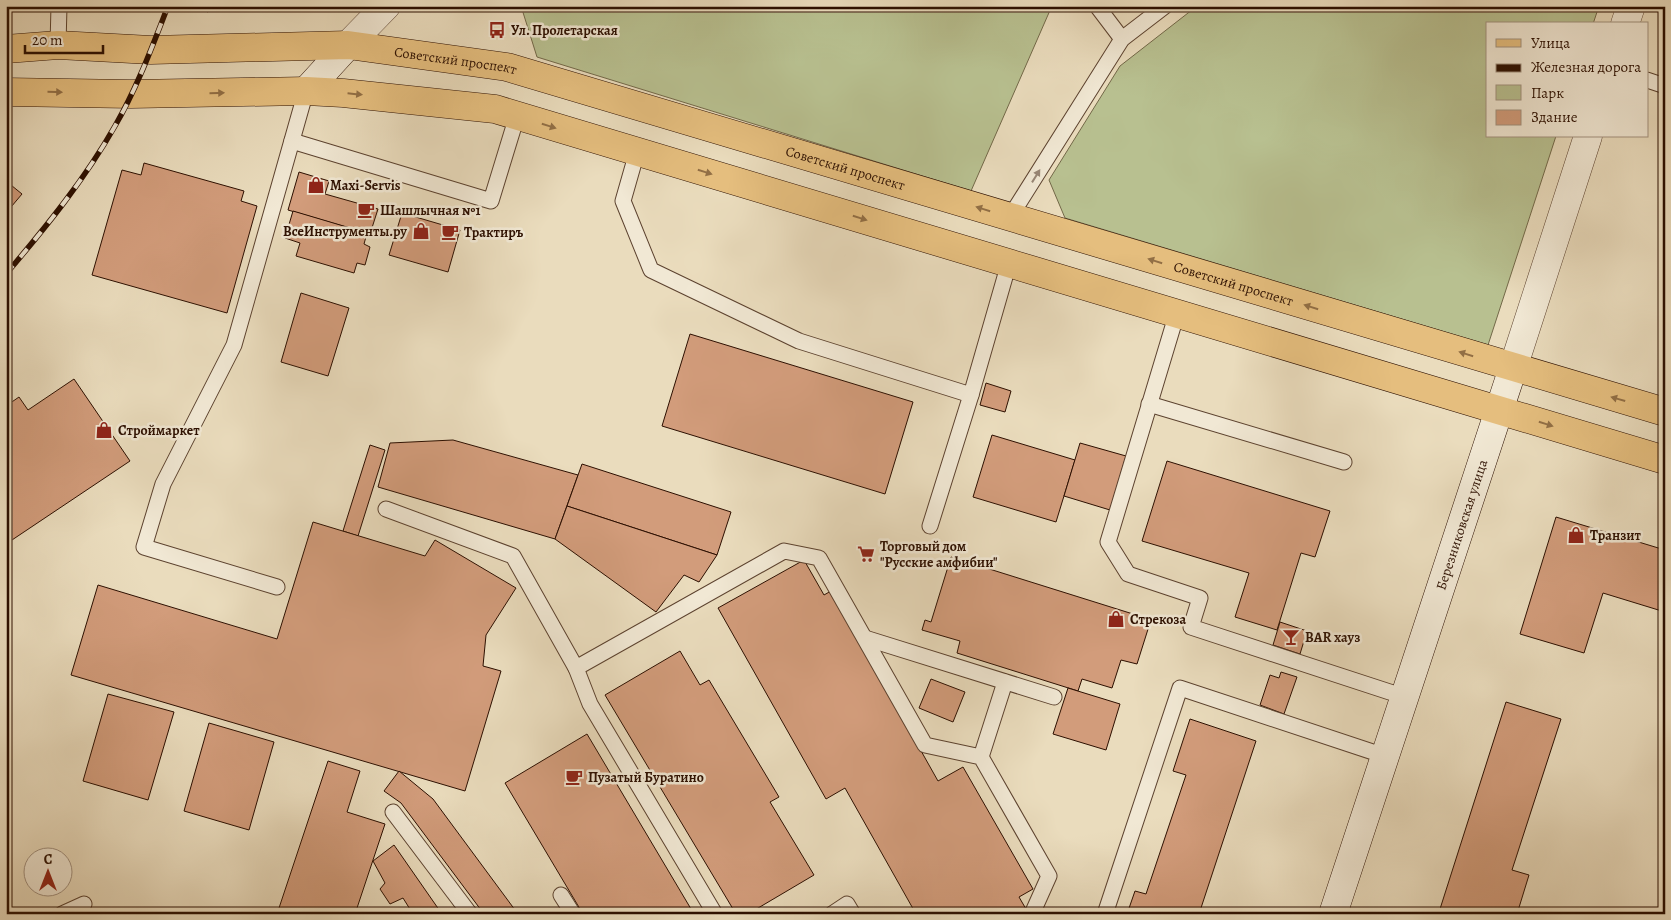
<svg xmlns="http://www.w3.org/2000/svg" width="1671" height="920" viewBox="0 0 1671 920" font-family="Alegreya,serif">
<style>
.green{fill:#b8c090;stroke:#726848}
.building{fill:#d29c7b;stroke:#2c0f00}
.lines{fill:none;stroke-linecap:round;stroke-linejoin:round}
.service-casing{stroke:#5c422f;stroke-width:17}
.minor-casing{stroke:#5c422f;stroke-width:29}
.tertiary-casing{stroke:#5c422f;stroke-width:29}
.secondary-casing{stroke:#2c0f00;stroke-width:29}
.primary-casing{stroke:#2c0f00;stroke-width:29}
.service{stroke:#f1e8d4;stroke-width:15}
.minor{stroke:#f1e8d4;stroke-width:28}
.tertiary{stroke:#f1e8d4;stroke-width:28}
.secondary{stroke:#f1e8d4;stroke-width:28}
.primary{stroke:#e5be7e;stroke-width:28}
.rail-casing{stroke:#2c0f00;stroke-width:5.5}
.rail{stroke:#f1e8d4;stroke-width:4;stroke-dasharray:11;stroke-linecap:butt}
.oneway{fill:#926f45}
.oneway2{fill:#988675}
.labels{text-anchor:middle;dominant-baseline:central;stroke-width:5;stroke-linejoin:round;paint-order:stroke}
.poi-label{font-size:14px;font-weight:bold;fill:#2c0f00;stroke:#f1e8d4;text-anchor:start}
.street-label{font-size:14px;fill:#2c0f00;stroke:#f1e8d4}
</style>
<rect width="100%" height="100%" fill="#eadcbd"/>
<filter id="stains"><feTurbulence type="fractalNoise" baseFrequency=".004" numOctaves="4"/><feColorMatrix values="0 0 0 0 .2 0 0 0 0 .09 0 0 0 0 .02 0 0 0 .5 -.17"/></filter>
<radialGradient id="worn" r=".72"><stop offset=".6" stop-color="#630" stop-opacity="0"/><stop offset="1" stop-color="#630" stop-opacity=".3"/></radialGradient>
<g class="green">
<polygon points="521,6 1049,6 1051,8 971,191 537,57"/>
<polygon points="1197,6 1599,6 1593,24 1487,24 1487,136 1556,136 1488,345 1065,218 1049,180 1120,66"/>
</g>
<g class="building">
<polygon points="192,6 210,6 208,12"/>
<polygon points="144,163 244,191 241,201 257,206 227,313 92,275 122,170 141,175"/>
<polygon points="299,172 329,181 325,194 378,209 370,234 288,210"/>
<polygon points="6,181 22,194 6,213"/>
<polygon points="293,211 367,233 364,244 370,247 365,265 357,263 354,273 296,256 300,243 285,238"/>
<polygon points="402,213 460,230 448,272 389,255"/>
<polygon points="301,293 349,308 328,376 281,362"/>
<polygon points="690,334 913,402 885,494 662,426"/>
<polygon points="74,379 130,461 6,544 6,406 19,397 28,410"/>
<polygon points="986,383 1011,391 1005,412 980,405"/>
<polygon points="992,435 1075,460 1056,522 973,497"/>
<polygon points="453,440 578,475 555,539 378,487 390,443"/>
<polygon points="1080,443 1126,456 1110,510 1064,496"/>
<polygon points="370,445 385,450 358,536 343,531"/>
<polygon points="1167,461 1330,511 1315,557 1301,553 1277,630 1235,617 1249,573 1142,541"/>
<polygon points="582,464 731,512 717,555 567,506"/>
<polygon points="567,506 717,555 699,582 684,575 656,612 555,539"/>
<polygon points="1556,517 1665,550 1665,612 1603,593 1584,653 1520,634"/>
<polygon points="313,522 425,556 435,540 516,588 486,635 483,666 501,671 465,791 71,675 98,585 277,639"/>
<polygon points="951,557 1133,614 1131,620 1149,626 1137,664 1121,660 1112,688 1082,679 1078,691 957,653 960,641 922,630 925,620 931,622"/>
<polygon points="804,560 824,595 831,591 938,781 963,767 1033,889 1019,897 1026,909 1018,914 916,914 845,788 826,799 718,608"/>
<polygon points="1280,622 1307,631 1300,654 1273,645"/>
<polygon points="680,651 700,685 709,680 779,797 770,802 814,875 748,914 736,914 605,695"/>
<polygon points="1281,672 1297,677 1284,714 1260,705 1270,675 1279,678"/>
<polygon points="931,679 965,692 953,722 919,708"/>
<polygon points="1068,688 1120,704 1106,750 1053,734"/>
<polygon points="108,694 174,712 148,800 83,781"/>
<polygon points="1506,702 1561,719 1512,870 1529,875 1517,914 1456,914 1440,909"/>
<polygon points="1190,719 1256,741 1199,914 1127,914 1135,891 1146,894 1186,775 1173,771"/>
<polygon points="209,723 274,742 249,830 184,811"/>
<polygon points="587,734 694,914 583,914 505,783"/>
<polygon points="328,761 360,771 347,812 385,824 355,914 277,914"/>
<polygon points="399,771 433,799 518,914 484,914 401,803 384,791"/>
<polygon points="394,845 442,914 413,914 403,898 390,904 380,889 385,883 373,861"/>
</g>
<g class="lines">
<g class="service-casing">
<g id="service">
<polyline points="1097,6 1122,39"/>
<polyline points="58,45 59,6"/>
<polyline points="1647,80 1665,86"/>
<polyline points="292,141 491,201 517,116"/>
<polyline points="637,152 623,201 651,270 799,341 971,395"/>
<polyline points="1010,217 1122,39 1165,6"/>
<polyline points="1177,313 1108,542 1128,574 1200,598 1191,627 1405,697"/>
<polyline points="1149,404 1344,462"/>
<polyline points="386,509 513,556 576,668 590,704 715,914"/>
<polyline points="930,526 971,395 1009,263"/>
<polyline points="277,587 144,547 163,484 234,345 306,91"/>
<polyline points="865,638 1054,697"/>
<polyline points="576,668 784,551 819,558 925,745 981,757 1049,876 1032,914"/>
<polyline points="981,757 1005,682"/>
<polyline points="393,812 470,914"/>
<polyline points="561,895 573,914"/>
<polyline points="62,914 84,904"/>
<polyline points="832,914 847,904 853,914"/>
<polyline points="1105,914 1180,688 1385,756"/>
</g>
</g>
<g class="minor-casing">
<polyline id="minor" points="348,45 386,6"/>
</g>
<g class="tertiary-casing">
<g id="tertiary">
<polyline points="1625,24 1631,6"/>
<polyline points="1513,368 1588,136"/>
</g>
</g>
<g class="secondary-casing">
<g id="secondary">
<polyline points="306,91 348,45"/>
<path id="s1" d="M 1333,914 L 1513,368"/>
</g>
</g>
<g class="primary-casing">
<g id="primary">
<path id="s2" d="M 6,49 L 58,45 L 151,50 L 348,45 L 507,67 L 1665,412"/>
<polyline points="6,92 131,94 306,91 343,93 495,109 1665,460"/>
</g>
</g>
<use href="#service" class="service"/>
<use href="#minor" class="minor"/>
<use href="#tertiary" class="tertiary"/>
<use href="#secondary" class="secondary"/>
<use href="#primary" class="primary"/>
<g class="rail-casing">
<path id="rail" d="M 6,274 C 46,227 85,179 115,126 C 137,88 152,47 168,6"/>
</g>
<use href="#rail" class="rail"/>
</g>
<defs><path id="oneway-solid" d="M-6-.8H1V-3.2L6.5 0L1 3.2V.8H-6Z" transform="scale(1.25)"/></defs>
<g class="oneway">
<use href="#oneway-solid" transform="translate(55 92) rotate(1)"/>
<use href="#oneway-solid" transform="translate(217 93) rotate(-1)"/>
<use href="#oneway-solid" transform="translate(355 94) rotate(6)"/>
<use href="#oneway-solid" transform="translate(549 126) rotate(17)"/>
<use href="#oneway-solid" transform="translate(705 172) rotate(17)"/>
<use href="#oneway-solid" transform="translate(983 209) rotate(-163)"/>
<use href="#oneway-solid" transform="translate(860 218) rotate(17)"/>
<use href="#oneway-solid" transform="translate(1155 261) rotate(-163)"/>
<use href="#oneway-solid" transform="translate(1311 307) rotate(-163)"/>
<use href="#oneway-solid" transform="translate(1466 354) rotate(-163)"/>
<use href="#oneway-solid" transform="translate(1618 399) rotate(-164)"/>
<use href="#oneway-solid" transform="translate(1546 424) rotate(17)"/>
</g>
<use class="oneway2" href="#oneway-solid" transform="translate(1036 176) rotate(-58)"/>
<defs>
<g id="bus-bare" transform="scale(1.35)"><path d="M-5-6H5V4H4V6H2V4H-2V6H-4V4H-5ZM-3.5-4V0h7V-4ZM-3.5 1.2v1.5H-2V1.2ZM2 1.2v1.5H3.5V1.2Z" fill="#8f2418" stroke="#f1e8d4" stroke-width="2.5" paint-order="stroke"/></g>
<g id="shop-bare" transform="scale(1.35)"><path d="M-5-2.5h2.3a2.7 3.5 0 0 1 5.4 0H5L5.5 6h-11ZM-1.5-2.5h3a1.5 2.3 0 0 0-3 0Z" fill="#8f2418" stroke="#f1e8d4" stroke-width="2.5" paint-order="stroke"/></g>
<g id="cafe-bare" transform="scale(1.35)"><path d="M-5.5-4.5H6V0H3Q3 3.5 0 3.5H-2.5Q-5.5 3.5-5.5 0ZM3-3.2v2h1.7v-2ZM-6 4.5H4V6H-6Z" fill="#8f2418" stroke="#f1e8d4" stroke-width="2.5" paint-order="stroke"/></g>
<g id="supermarket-bare" transform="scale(1.35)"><path d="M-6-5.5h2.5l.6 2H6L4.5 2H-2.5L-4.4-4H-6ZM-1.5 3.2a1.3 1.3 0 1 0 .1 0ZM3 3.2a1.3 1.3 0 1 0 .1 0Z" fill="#8f2418" stroke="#f1e8d4" stroke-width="2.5" paint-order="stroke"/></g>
<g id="bar-bare" transform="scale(1.35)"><path d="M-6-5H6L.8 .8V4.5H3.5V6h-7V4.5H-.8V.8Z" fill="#8f2418" stroke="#f1e8d4" stroke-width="2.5" paint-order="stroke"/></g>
</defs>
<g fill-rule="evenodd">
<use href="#bus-bare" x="497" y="30"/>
<use href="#shop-bare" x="316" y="185"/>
<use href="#cafe-bare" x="366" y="210"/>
<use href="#shop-bare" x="421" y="231"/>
<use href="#cafe-bare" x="450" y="232"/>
<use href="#shop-bare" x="104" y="430"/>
<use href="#shop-bare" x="1576" y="535"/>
<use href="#supermarket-bare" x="866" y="554"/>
<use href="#shop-bare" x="1116" y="619"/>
<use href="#bar-bare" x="1291" y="637"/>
<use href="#cafe-bare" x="574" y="777"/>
</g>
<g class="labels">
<g class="poi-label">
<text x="511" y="30">Ул. Пролетарская</text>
<text x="330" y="185">Maxi-Servis</text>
<text x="380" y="210">Шашлычная №1</text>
<text x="407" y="231" text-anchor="end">ВсеИнструменты.ру</text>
<text x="464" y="232">Трактиръ</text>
<text x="118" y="430">Строймаркет</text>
<text x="1590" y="535">Транзит</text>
<text x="880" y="546">Торговый дом<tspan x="880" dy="16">"Русские амфибии"</tspan></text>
<text x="1130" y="619">Стрекоза</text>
<text x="1305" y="637">BAR хауз</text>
<text x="588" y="777">Пузатый Буратино</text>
</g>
<g class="street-label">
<text stroke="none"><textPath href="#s2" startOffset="451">Советский проспект</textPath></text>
<text stroke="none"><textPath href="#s2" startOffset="856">Советский проспект</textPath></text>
<text stroke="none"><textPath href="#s2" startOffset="1261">Советский проспект</textPath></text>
<text stroke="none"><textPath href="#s1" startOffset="410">Березниковская улица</textPath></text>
</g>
</g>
<rect width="1671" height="920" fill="none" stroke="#eadcbd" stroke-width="25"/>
<rect x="8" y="8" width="1656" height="905" fill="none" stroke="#2c0f00" stroke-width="2.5"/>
<rect x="12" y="12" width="1646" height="895" fill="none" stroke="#2c0f00"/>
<rect x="1486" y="22" width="162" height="115" fill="#f1e8d4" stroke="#a2917f"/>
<rect x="1496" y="39" width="25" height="8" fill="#e5be7e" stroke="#a2917f"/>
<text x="1531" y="48" font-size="15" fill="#2c0f00">Улица</text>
<rect x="1496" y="64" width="25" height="8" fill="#2c0f00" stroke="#a2917f"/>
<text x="1531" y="72" font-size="15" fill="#2c0f00">Железная дорога</text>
<rect x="1496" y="85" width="25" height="15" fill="#b8c090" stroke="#a2917f"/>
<text x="1531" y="98" font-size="15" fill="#2c0f00">Парк</text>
<rect x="1496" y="110" width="25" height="15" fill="#d29c7b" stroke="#a2917f"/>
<text x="1531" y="122" font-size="15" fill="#2c0f00">Здание</text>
<g transform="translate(48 872)"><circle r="24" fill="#f1e8d4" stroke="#a2917f"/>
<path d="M0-4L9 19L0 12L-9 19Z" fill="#8f2418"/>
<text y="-8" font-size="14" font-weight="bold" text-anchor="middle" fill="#2c0f00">С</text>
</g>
<path d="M25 45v8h78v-8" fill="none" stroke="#2c0f00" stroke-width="2.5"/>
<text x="32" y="45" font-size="15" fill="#2c0f00" stroke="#f1e8d4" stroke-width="4" paint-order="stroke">20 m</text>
<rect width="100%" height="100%" filter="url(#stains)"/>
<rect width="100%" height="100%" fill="url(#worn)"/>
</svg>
